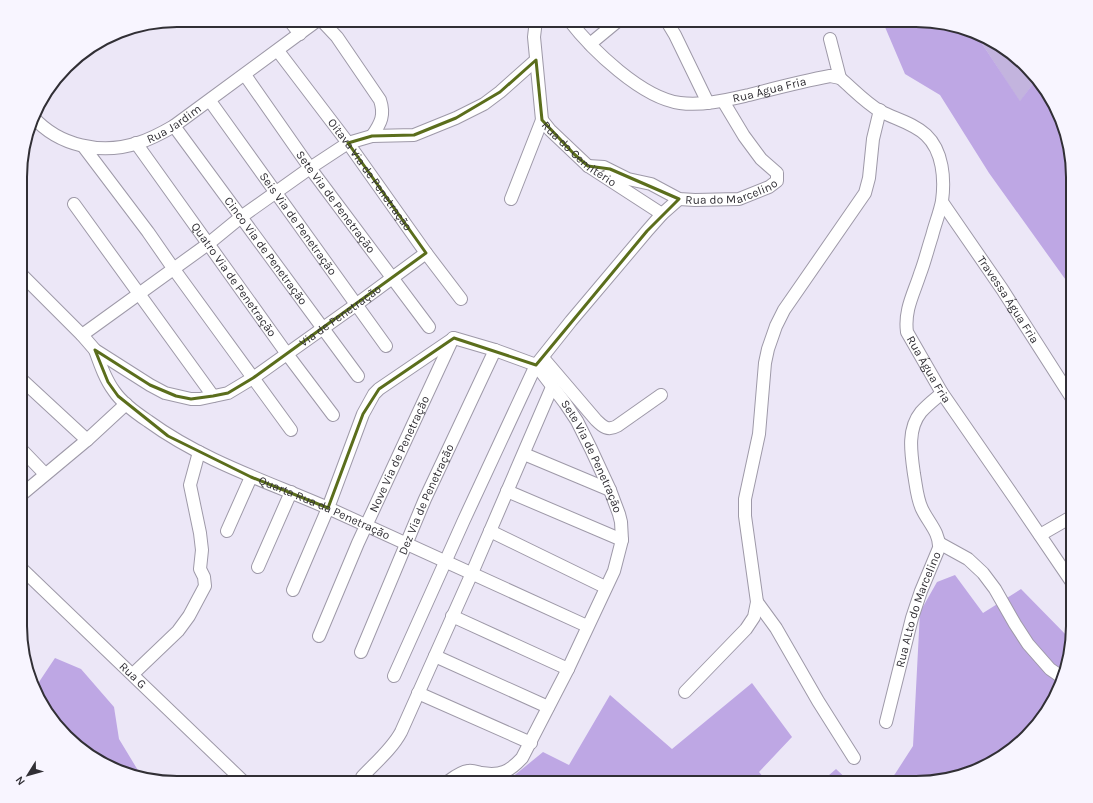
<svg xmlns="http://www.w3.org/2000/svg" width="1093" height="803" viewBox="0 0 1093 803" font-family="Karla,sans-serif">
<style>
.green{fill:#c3b4de}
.forest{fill:#bea7e4}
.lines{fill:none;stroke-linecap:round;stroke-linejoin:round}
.minor-casing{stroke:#9e99a8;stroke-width:14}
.minor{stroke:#fff;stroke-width:12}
.marked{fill:none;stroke:#5b6e1c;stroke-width:3;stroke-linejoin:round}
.labels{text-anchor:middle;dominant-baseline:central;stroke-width:4;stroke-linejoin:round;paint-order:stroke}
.street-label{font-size:12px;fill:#312f35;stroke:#f8f5ff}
.rim{fill:none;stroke:#312f35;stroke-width:2}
</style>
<rect width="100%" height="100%" fill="#ece7f7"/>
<polygon class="green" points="975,33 1012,53 1035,81 1020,102"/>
<g class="forest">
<path d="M 882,20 C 911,20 949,19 975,33 L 1020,101 L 1035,81 L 1057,107 L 1073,167 L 1073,290 L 989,173 L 940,95 L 905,74 Z"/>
<polygon points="955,575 983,613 1021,589 1072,641 1061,686 1040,722 986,767 916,783 887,783 895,774 913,746 920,612 937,582"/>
<polygon points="55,658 81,669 114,707 119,739 142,777 117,771 81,750 41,704 35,688"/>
<polygon points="752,683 792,737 759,772 768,783 505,783 543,752 569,765 610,695 672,749"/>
<polygon points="836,769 851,783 820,783"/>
</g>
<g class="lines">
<g class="minor-casing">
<g id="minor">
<polyline points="289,20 300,34"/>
<path d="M 321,20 L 337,37 L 380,100 C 385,115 381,123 372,136"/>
<path id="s1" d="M 536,20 L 534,37 L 542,120 L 550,130 L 588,166 L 662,214"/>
<path id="s2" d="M 569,20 C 592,50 642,98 680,103 C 703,106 727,100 749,95 C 776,88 803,81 830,76 L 840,78 L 830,39"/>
<polyline points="666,20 675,35 708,103"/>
<polyline points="590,44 619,20"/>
<path id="s3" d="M 278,51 L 348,143 L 426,253 L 461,299"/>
<path id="s4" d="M 245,75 L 310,168 L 429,327"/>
<path id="s5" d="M 840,78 C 853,89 866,103 880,111 C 895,119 913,123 926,135 C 943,151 945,179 942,201 C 940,212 935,224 932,236 C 928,248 925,261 920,274 C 914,293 904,310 907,332 L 942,393 L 1016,500 L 1073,584"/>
<path id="s6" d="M 210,101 L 386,346"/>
<path id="s7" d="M 33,117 C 59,146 101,155 138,143 C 151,139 162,133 174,126 L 318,20"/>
<path id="s8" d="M 174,126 L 358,376"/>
<path id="s9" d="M 136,143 L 287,354 L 333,415"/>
<polyline points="83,146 148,232 173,268 291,430"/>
<path id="s10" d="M 588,166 L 604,167 L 628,179 L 651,184 L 679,199 L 695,200 L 739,199 L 769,187 L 777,181 L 777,173 L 761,159 L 744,136 L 723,101"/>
<polyline points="511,199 542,120"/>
<path id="s11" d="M 942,202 L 1002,289 L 1073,400"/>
<polyline points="74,204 213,396"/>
<path id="s12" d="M 21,274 L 82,335 L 95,350 L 150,385 L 165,393 L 191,399 L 200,399 L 228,393 L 253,378 L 357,304 L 426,253"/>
<polyline points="82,335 208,244 241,217 310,168 348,143 372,136 414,135 456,118 484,104 500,92 536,60"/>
<path id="s13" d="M 95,350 C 100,364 105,379 114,391 C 122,403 136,413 148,421 C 203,461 266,481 328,508 L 587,626"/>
<path d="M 543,358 L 596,420 C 603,427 608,431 617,426 L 661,395"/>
<polyline points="21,379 87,440"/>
<polyline points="21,449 45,474"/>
<polyline points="524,454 610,490"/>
<polyline points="507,491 622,540"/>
<polyline points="21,495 87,440 126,404"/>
<polyline points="227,531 251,477"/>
<polyline points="490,531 605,587"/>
<polyline points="1040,535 1073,516"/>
<polyline points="939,543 968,559 983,573 995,589 1015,624 1028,644 1050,669 1063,678"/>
<polyline points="258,567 291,492"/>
<path id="s14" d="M 21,568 L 245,783"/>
<path id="s15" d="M 293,590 L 328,508 L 363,414 L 374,394 L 379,389 L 454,338 L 495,350 L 536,365 L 565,403 L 577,421 L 591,449 L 610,490 L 619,514 L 621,522 L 622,540 L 614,571 L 568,669 L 522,758 C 509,772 501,776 481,773 C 477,772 472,770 468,771 C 460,772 453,778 446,783"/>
<polyline points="757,602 776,628 818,701 854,758"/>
<polyline points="452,616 568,669"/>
<path id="s16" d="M 319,636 L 358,543 L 453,338"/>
<path id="s17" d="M 361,652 L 425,499 L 495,350"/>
<polyline points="435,656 548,707"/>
<polyline points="133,674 178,631 189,616 205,586 204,577 200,569 202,550 200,533 190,485 199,452"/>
<polyline points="394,676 464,520 536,365 571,321 647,231 662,214 679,199"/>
<polyline points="685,692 746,629 754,617 757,602 745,516 745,499 759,434 765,363 768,349 776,326 784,310 865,193 869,178 873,139 880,110"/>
<polyline points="418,693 531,743"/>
<path id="s18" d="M 886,722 L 912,618 L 921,591 L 939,548 C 940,533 928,522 922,509 C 917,499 916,485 914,474 C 911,453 907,429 921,412 C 927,405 935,399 942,393"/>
<path d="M 362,777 C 375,763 392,749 401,732 L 472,573 L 552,387"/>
</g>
</g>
<use href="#minor" class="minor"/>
</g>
<path class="marked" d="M 536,60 L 542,120 L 574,154 L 588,166 L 610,169 L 679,199 L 647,231 L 536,365 L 454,338 L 379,389 L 363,414 L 328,508 L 251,477 L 168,436 L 118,396 L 108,382 L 95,350 L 150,385 L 176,396 L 191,399 L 213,396 L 228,393 L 253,378 L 426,253 L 348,143 L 372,136 L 414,135 L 456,118 L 500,92 Z"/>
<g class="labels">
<g class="street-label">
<text stroke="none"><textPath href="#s2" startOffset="232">Rua Água Fria</textPath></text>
<text stroke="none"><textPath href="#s7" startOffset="155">Rua Jardim</textPath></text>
<text stroke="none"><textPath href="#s1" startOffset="151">Rua do Cemitério</textPath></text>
<text stroke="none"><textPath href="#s3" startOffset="154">Oitava Via de Penetração</textPath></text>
<text stroke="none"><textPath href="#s10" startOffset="152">Rua do Marcelino</textPath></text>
<text stroke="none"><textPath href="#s4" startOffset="156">Sete Via de Penetração</textPath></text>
<text stroke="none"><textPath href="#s6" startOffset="151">Seis Via de Penetração</textPath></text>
<text stroke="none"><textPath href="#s8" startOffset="155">Cinco Via de Penetração</textPath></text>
<text stroke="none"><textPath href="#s9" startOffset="168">Quatro Via de Penetração</textPath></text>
<text stroke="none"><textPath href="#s11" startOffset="118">Travessa Água Fria</textPath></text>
<text stroke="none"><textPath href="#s12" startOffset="389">Via de Penetração</textPath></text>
<text stroke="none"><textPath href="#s5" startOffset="354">Rua Água Fria</textPath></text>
<text stroke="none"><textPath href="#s16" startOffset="199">Nove Via de Penetração</textPath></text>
<text stroke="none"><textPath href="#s15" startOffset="504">Sete Via de Penetração</textPath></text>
<text stroke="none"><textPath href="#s17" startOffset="166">Dez Via de Penetração</textPath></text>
<text stroke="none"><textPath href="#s13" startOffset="288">Quarta Rua da Penetração</textPath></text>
<text stroke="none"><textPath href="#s18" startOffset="117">Rua ALto do Marcelino</textPath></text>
<text stroke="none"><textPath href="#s14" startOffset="155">Rua G</textPath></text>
</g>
</g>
<path d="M0 0H1093V803H0ZM177 27H916A150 150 0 0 1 1066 177V626A150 150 0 0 1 916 776H177A150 150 0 0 1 27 626V177A150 150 0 0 1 177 27Z" fill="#f8f5ff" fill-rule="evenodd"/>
<path class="rim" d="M177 27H916A150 150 0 0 1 1066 177V626A150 150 0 0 1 916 776H177A150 150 0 0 1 27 626V177A150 150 0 0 1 177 27Z"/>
<g transform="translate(28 775) rotate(233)" stroke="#f8f5ff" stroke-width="3" paint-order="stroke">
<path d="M0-3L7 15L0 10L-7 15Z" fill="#312f35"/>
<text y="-6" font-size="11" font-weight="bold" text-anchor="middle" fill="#312f35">N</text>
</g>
</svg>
